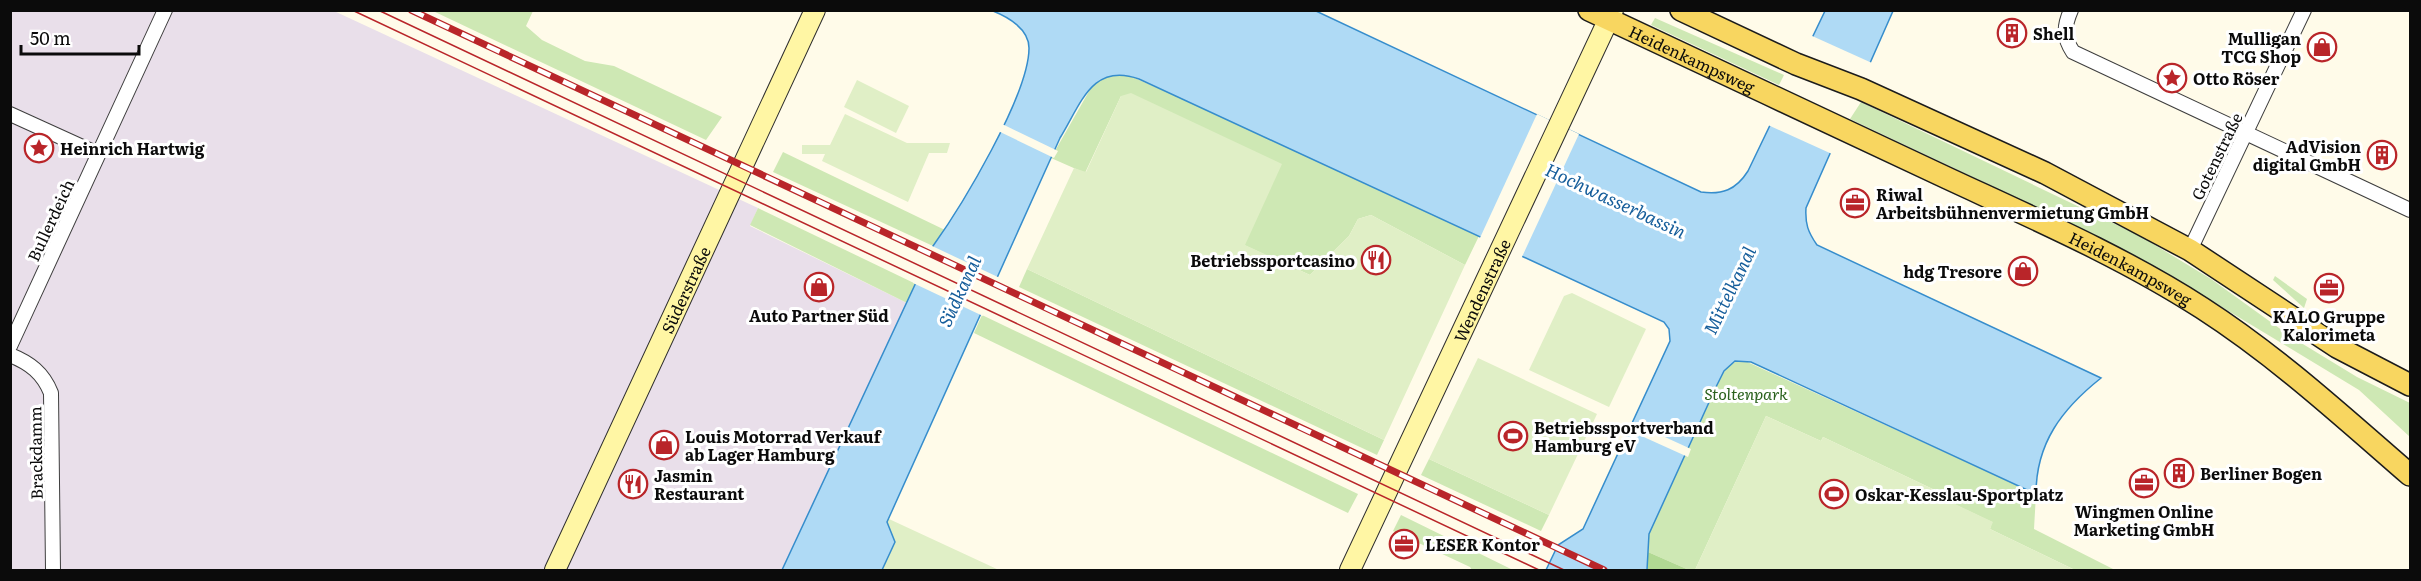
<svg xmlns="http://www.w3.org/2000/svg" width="2421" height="581" viewBox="0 0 2421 581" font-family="Literata,serif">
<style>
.industrial{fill:#e9dfea}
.green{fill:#cee8b4}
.forest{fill:#b1d993}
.pitch{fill:#e0efc6}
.water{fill:#afdaf5;stroke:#368dcc;stroke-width:1.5}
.pier{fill:#fffbe9}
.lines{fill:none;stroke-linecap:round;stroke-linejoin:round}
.street-casing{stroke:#3e3e3e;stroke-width:16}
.secondary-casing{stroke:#2d2d2d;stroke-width:22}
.primary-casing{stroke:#1c1c1c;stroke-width:24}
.street{stroke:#fff;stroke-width:14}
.secondary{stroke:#fff6a4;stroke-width:20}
.primary{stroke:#f8d660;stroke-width:21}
.tram{stroke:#b92529;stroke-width:1.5}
.rail-casing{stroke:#b92529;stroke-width:7}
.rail{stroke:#fff;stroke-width:4.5;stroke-dasharray:14;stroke-linecap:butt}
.labels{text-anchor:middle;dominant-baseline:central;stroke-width:6;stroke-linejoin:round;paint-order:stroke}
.poi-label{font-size:16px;font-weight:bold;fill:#0b0b0b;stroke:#fff;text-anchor:start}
.street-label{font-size:16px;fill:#0b0b0b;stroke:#fff}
.park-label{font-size:16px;font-style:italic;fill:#2a611d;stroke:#fff}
.water-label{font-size:18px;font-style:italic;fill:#165e9b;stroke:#fff}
</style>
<rect width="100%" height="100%" fill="#fffbe9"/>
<polygon class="industrial" points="10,11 334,11 758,208 750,226 907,303 782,570 11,570"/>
<g class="green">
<polygon points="433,11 533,11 526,26 542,40 585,61 614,66 722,117 706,140"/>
<polygon points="1655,18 1784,75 1779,85 1651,25"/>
<polygon points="1123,73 1236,122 1479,236 1465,265 1371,215 1358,219 1349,236 1310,275 1244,245 1121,96 1085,173 1051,158 1092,86 1105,75"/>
<polygon points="1861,102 2140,236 2211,279 2293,338 2357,377 2410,403 2410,437 2359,390 2187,286 2068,222 1850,119"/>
<polygon points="783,152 945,230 933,246 773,172"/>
<polygon points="758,208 916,284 907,303 750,225"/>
<polygon points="1027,269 1384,440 1377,455 1019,287"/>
<polygon points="2275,276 2307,299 2304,308 2273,280"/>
<polygon points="982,315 1358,494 1348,513 974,333"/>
<path d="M 1743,360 L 2036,494 L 2034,529 L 2115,570 L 2075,570 L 1990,529 L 1992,522 L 1937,496 L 1939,492 L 1823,437 L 1821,441 L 1766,416 L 1695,570 L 1689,570 L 1648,552 L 1649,534 L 1716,387 C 1722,374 1728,362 1743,360 Z"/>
<polygon points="1429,459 1549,515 1541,531 1421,475"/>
<polygon points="1401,515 1513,570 1472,570 1470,567 1393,531"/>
</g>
<polygon class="forest" points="1648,552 1689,570 1647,570"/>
<g class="pitch">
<polygon points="857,80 909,106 896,133 844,107"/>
<polygon points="1131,93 1282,164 1245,245 1310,275 1349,236 1358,219 1371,215 1465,265 1384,440 1027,269 1074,168 1086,172 1121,96"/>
<polygon points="845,114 907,143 950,143 947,153 929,153 908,202 822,161 825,154 802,154 802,145 830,145"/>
<polygon points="1572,293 1646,329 1609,407 1529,370 1564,296"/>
<polygon points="1478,358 1597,414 1549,515 1429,459"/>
<polygon points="1766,416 1821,441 1823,437 1939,492 1938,496 1993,522 1990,529 2075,570 1695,570"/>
<polygon points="888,519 889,519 999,570 882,570 895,542 887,522"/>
</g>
<path class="water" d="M 993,11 L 1316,11 L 1701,192 C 1722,195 1736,190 1748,171 L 1825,11 L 1893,11 L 1806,208 C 1805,224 1808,232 1817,245 L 2101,378 C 2062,409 2036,443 2036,494 L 1751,362 L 1735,361 L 1724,371 L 1716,387 L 1649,534 L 1647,570 L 1546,570 L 1558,545 L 1583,529 L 1670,341 L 1669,329 L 1664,322 L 1139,79 C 1092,62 1081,104 1060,138 L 887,522 L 895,542 L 882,570 L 782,570 L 933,246 C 961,207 1029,95 1029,48 C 1029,29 1008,17 993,11 Z"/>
<g class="pier">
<polygon points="1810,35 1872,63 1832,154 1768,125"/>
<polygon points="1537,114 1579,134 1521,259 1479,240"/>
<polygon points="1000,123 1058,151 1054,158 996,130"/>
<polygon points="930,245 1000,278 983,316 913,283"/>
<polygon points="1630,421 1691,449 1688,457 1626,429"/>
</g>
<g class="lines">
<g class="street-casing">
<g id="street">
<path d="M 2071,10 C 2064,26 2063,37 2073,52 L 2410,210"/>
<polyline points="10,114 98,154"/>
<polyline points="2190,250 2304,10"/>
<polyline points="10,346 165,10"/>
<path d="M 10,355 C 30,363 43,373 51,393 L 53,570"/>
</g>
</g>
<g class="secondary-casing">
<g id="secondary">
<path id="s1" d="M 555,570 L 815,10"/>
<path id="s2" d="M 1350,570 C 1439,384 1524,196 1613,10"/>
</g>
</g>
<g class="primary-casing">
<g id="primary">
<path id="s3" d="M 1589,10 C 1708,66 1828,122 1947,178 C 2033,218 2123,257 2202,308 C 2278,357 2343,417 2410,475"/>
<polyline points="1681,10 1796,64 1861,89 2045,173 2190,250 2337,347 2410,385"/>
</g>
</g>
<use href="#street" class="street"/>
<use href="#secondary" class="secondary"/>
<use href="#primary" class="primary"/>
<g class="tram">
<polyline points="352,10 1539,570"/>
<polyline points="378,10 1564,570"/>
</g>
<g class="rail-casing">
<polyline id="rail" points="411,10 1604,570"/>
</g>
<use href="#rail" class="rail"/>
</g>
<defs>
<g id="building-ring" transform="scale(1.5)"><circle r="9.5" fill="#fff" stroke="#b92529" stroke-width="1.5"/><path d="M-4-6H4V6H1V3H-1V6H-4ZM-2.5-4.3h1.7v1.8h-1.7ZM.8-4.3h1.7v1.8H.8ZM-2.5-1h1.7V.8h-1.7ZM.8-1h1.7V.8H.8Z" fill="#b92529"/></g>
<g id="shop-ring" transform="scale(1.5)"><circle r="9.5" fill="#fff" stroke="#b92529" stroke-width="1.5"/><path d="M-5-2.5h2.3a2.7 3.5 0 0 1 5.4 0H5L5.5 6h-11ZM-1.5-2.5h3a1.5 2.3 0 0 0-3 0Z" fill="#b92529"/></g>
<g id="sight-ring" transform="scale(1.5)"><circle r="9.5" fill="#fff" stroke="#b92529" stroke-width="1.5"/><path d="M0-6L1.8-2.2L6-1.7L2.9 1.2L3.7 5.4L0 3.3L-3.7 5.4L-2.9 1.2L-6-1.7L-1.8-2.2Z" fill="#b92529"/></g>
<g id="office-ring" transform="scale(1.5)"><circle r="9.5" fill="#fff" stroke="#b92529" stroke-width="1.5"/><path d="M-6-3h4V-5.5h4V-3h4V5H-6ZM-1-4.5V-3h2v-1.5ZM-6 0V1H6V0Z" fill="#b92529"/></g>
<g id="restaurant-ring" transform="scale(1.5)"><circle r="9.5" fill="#fff" stroke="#b92529" stroke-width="1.5"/><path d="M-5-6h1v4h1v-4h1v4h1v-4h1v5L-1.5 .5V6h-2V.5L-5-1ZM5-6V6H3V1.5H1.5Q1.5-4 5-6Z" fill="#b92529"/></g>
<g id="stadium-ring" transform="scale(1.5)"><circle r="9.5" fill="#fff" stroke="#b92529" stroke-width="1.5"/><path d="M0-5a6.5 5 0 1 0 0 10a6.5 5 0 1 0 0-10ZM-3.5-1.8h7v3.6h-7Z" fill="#b92529"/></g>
</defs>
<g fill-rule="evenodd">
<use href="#building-ring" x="2012" y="33"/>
<use href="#shop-ring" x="2322" y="47"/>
<use href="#sight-ring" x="2172" y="78"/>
<use href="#sight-ring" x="39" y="148"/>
<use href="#building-ring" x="2382" y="155"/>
<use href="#office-ring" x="1855" y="203"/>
<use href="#restaurant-ring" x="1376" y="260"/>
<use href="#shop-ring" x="2023" y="271"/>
<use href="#shop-ring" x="819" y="287"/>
<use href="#office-ring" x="2329" y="288"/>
<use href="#stadium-ring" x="1513" y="436"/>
<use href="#shop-ring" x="664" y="445"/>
<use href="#building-ring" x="2179" y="473"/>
<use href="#office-ring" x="2144" y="483"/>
<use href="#restaurant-ring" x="633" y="484"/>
<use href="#stadium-ring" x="1834" y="494"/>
<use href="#office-ring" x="1404" y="544"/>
</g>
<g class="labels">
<g class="poi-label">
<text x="2033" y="33">Shell</text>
<text x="2301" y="38" text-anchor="end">Mulligan<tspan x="2301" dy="18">TCG Shop</tspan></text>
<text x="2193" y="78">Otto Röser</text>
<text x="2361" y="146" text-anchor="end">AdVision<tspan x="2361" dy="18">digital GmbH</tspan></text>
<text x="60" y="148">Heinrich Hartwig</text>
<text x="1876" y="194">Riwal<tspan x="1876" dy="18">Arbeitsbühnenvermietung GmbH</tspan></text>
<text x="1355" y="260" text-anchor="end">Betriebssportcasino</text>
<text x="2002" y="271" text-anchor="end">hdg Tresore</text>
<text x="819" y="315" text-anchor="middle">Auto Partner Süd</text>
<text x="2329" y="316" text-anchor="middle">KALO Gruppe<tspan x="2329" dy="18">Kalorimeta</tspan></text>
<text x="1534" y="427">Betriebssportverband<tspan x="1534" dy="18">Hamburg eV</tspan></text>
<text x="685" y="436">Louis Motorrad Verkauf<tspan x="685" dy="18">ab Lager Hamburg</tspan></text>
<text x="2200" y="473">Berliner Bogen</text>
<text x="654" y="475">Jasmin<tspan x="654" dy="18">Restaurant</tspan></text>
<text x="1855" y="494">Oskar-Kesslau-Sportplatz</text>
<text x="2144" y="511" text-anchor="middle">Wingmen Online<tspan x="2144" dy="18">Marketing GmbH</tspan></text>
<text x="1425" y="544">LESER Kontor</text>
</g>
<g class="street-label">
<text stroke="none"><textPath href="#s3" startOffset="114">Heidenkampsweg</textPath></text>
<text transform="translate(2216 156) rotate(-64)">Gotenstraße</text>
<text transform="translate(50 220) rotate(-65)">Bullerdeich</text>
<text stroke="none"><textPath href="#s3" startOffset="600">Heidenkampsweg</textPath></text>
<text stroke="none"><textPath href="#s1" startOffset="309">Süderstraße</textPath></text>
<text stroke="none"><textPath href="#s2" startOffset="309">Wendenstraße</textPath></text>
<text transform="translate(35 453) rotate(-91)">Brackdamm</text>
</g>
<g class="park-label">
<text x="1746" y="393">Stoltenpark</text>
</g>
<g class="water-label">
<text transform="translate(1616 200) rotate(25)">Hochwasserbassin</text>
<text transform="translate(1729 290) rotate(-64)">Mittelkanal</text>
<text transform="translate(959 291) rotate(-65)">Südkanal</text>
</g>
</g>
<rect width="2421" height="581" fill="none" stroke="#0b0b0b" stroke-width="24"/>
<path d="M21 45v9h118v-9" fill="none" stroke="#0b0b0b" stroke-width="3"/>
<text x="30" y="45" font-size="18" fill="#0b0b0b" stroke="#ffffff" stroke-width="4.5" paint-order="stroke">50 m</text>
</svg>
